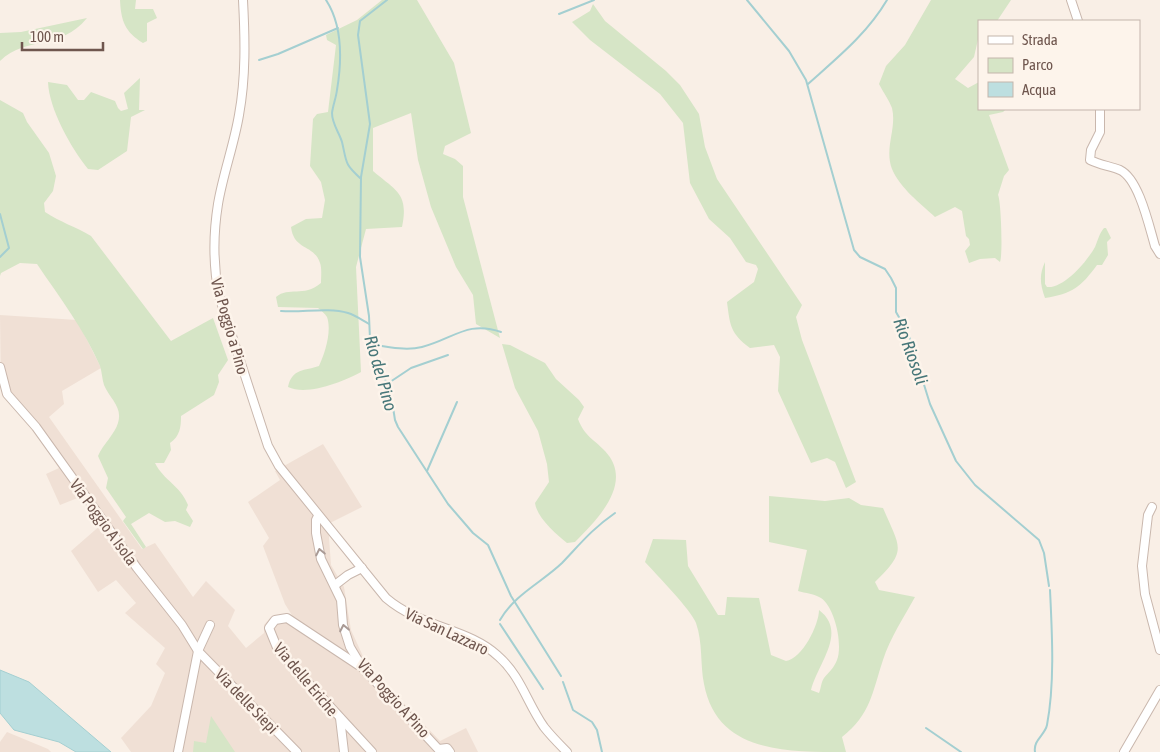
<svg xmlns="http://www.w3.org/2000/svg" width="1160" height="752" viewBox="0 0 1160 752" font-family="'Asap Condensed',sans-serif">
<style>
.residential{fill:#f0e0d5}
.green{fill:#d6e5c6}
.water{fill:#bddfe0;stroke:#a4cfd1}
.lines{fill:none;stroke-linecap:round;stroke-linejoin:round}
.stream{stroke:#a4cfd1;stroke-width:2}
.minor-casing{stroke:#c9b7ad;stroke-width:10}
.minor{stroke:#fff;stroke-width:8}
.oneway{stroke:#a99a95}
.labels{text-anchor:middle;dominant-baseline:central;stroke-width:5;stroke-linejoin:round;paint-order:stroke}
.street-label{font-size:16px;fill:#6f564e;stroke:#fdf4eb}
.water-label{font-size:18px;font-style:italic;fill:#477779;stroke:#fdf4eb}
</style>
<rect width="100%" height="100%" fill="#f9efe6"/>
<g class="residential">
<polygon points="0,315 77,320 101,368 62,391 64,404 49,417 142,549 155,543 193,597 206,581 235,610 228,626 246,648 264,633 264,625 270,618 282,614 293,617 285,604 263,546 269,538 248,502 280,480 275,471 323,444 362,507 328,524 331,565 344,587 351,630 367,665 440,741 466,728 478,752 131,752 121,738 151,706 165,673 156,664 165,648 125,613 136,603 116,580 98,592 71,551 102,524 80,497 60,505 46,474 59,468 33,430 1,391"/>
<polygon points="7,732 48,749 51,752 0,752 0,742"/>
</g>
<g class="green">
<path d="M 120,0 L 136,0 L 135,9 L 153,9 L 157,18 L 147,23 L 147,41 L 143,43 C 125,32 121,21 120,0 Z"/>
<path d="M 382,0 L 417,0 L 454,63 L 471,133 L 445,146 L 443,154 L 455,159 L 463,166 L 463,197 L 500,338 L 476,324 L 473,295 L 456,267 L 431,207 L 418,160 L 411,113 L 373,128 L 373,171 C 396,191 409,193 402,227 L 366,229 L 356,267 L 361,372 C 343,382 307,396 288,387 C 292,368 305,371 319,366 C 325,353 332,331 327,317 C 325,314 321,310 318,308 L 278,307 L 276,297 C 289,286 303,298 321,283 C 321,277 322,268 320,263 C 314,244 294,251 291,227 L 306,219 L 322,218 L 325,200 L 321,182 L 310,166 L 313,119 L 317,114 L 328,112 L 336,45 L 327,40 L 326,35 L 357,20 Z"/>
<path d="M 931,0 L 1011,0 L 997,21 L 979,21 L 979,35 L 974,57 L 955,79 L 968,88 L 979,82 L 979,109 L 1006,109 L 1003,112 L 989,115 L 1009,170 L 1004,176 L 998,195 C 1001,200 1003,255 1000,262 L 995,258 L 980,259 L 969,263 L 965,251 L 970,245 L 969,239 L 966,236 L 962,211 L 955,207 L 935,217 C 920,203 900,188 892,169 C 884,148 897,129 892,108 C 889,100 883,92 879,84 L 886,66 L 905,45 Z"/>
<path d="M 593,4 L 605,21 L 666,71 L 680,85 L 699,114 L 705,147 L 717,179 L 802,305 L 796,317 L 802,340 L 856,482 L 846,488 L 835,462 L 827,458 L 811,463 L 778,391 L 780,357 L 774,345 L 750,348 C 730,333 730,325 727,302 L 754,282 L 758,269 L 756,265 L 746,262 L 730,238 L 709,219 L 690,183 L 683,123 L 660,94 L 590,40 L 572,22 L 590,11 Z"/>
<path d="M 87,18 C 60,51 27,35 0,61 L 0,33 L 21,32 Z"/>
<path d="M 140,78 L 139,110 L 145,110 L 131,117 L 127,151 L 98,170 L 88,169 C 71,148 49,109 48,82 L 67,85 L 78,100 L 84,100 L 91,92 L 115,101 L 118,108 L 121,111 L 128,109 L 124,93 Z"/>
<path d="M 0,100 L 23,113 L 27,122 L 49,153 L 56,176 L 53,191 L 44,203 L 45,212 C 60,222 76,227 91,236 L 171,341 L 213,318 L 228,360 L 218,375 L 219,382 L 214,395 L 181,416 C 181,427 180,436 170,443 L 171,450 L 164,463 L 155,463 C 164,481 180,485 188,505 L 186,510 L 193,521 L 190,527 L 175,521 L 165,522 L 149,513 L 131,524 L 146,547 L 143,549 L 123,521 L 126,517 L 106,488 L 108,478 L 98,456 C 103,444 115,434 118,423 C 123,407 110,399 104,385 C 102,379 102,372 100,366 C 84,329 60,298 37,264 L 20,263 L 1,273 L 0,276 Z"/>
<path d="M 1104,228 L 1106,228 L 1111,238 L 1107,242 L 1108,255 L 1102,265 L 1097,265 C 1081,287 1072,294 1045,298 C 1040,284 1039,275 1045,262 L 1045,284 L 1047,287 C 1064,289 1088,260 1095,247 C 1098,240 1099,234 1104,228 Z"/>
<path d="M 502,344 L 510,345 L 545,363 L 556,379 L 579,400 L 584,407 L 578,419 C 585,437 593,438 605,451 C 634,482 599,518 575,542 L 567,543 C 556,534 537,518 535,503 L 549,482 L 547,464 L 538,431 L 515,388 Z"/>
<path d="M 769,496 L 825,501 L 849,498 L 861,505 L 883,508 C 900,548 908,550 875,582 L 879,590 L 915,597 C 904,617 890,638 883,660 C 872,693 871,714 842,737 L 846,752 C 783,752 717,752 704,684 C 700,664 703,643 696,623 C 692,611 656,574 645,562 L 653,539 L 686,540 L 688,566 L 718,615 L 725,615 L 727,597 L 759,598 L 771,655 L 786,661 C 802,659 819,625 819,610 C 848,632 818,663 811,690 L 819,693 C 821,689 821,682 824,678 C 829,672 834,668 837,660 C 843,644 835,608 821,598 C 815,594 805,593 798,591 L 807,550 L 769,542 Z"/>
<polygon points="211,716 235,752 193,752 194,741 206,743"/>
</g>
<polygon class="water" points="0,670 29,682 111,752 76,752 59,742 14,730 0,713"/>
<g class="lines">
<g class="stream">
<path d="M 326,0 C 343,26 342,60 337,90 C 336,98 333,105 332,113 C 332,124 339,132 342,142 C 347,163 344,163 360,178"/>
<polyline points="387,0 360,21 358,35 370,124 361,177 360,257 369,316 370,339 391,395 395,420 398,427 448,504 473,533 488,545 511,596 561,676"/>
<polyline points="747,0 789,51 806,80 854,250 860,257 885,269 891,278 896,288 896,312 908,333 930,404 956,461 975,485 1039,540 1044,553 1049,586"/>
<polyline points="559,14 594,0"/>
<polyline points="259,60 278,54 338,28"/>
<path d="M 808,84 C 837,58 867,34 887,0"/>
<polyline points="0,214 9,248 0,257"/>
<path d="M 281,311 C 302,313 327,307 348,313 C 355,315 362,320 369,324"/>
<path d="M 371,344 C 388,347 406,351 422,347 C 453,339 468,320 501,332"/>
<polyline points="387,384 411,368 448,355"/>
<polyline points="427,471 457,402"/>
<path d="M 500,620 C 515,594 541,583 562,563 C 581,543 592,529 615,513"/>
<polyline points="500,624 543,689"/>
<polyline points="563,682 573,710 592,722 597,730 602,752"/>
<polyline points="926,728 961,752"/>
<path d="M 1035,752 C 1033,740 1045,735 1047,725 C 1055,683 1052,632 1050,590"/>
</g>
<g class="minor-casing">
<g id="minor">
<path d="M 243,0 C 245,38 246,77 239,115 C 234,145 223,174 218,204 C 213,235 213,265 219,296 L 268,446 L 279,466 L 386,598 C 421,628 468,628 498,656 C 521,676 527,703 544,727 C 551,736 559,744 567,752"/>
<polyline points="1071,0 1078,21"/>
<path d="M 1100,109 L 1100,132 L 1091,150 L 1090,160 C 1100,165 1110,166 1120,170 C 1139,179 1149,226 1155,246 L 1160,254"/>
<polyline points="0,367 7,394 36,427 137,568 182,625 198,651 297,752"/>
<polyline points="1152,507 1148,515 1142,566 1145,594 1160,650"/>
<polyline points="318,516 316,520 316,533 321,559 341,600 343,625 350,647 362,667 441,752"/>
<polyline points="335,585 348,575 362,568"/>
<polyline points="358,665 287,618 275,620 269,628 278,650 372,752"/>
<polyline points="340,718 344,752"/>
<polyline points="439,749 447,748 450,752"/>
<polyline points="178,752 198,651 210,625"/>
<polyline points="1124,752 1160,690"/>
</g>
</g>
<use href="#minor" class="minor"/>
</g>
<defs><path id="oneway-chevron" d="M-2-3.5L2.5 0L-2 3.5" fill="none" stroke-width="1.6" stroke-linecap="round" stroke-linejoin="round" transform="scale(1.25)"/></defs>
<g class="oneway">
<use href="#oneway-chevron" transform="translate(320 552) rotate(-102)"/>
<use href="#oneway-chevron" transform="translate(344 628) rotate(-101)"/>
</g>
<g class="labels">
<g class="street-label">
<text transform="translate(230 326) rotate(74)">Via Poggio a Pino</text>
<text transform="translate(104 522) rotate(54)">Via Poggio A Isola</text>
<text transform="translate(447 631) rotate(25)">Via San Lazzaro</text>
<text transform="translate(306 679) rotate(50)">Via delle Eriche</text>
<text transform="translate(394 698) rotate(48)">Via Poggio A Pino</text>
<text transform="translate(247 701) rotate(46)">Via delle Siepi</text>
</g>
<g class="water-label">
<text transform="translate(911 351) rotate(70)">Rio Riosoli</text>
<text transform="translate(381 373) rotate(74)">Rio del Pino</text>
</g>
</g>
<rect x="978" y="20" width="162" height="90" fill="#fdf4eb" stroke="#c4b5ac"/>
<rect x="988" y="36" width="25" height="8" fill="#ffffff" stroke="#c4b5ac"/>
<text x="1022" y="45" font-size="15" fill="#6f564e">Strada</text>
<rect x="988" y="58" width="25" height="15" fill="#d6e5c6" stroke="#c4b5ac"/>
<text x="1022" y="70" font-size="15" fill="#6f564e">Parco</text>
<rect x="988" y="82" width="25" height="15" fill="#bddfe0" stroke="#c4b5ac"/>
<text x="1022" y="95" font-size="15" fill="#6f564e">Acqua</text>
<path d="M22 42v8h81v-8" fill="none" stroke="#6f564e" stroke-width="2.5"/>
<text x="30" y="42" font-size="15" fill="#6f564e" stroke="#fdf4eb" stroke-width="4" paint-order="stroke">100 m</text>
</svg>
